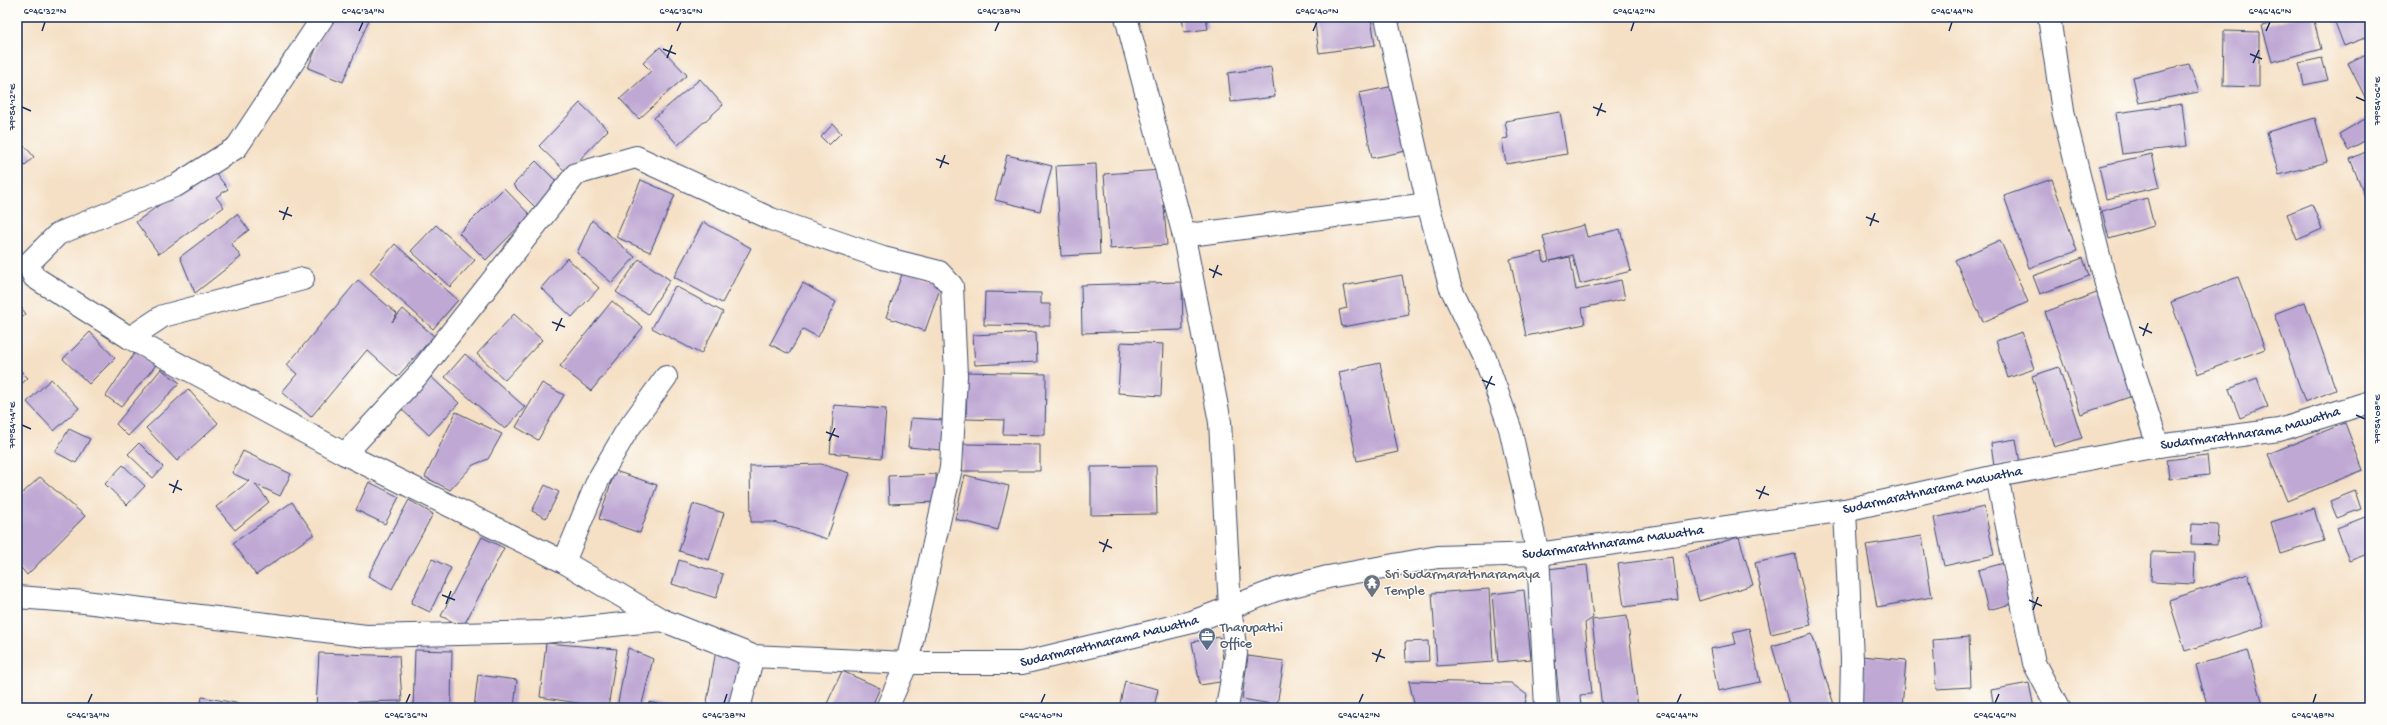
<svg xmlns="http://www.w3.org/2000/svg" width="2387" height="725" viewBox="0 0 2387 725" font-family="'Gochi Hand',sans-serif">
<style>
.building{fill:#bfa9d4}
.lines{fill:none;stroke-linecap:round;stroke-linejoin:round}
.minor-casing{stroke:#3c4a6d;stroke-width:24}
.tertiary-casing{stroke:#3c4a6d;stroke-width:24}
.minor{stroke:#fff;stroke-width:22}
.tertiary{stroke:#fff;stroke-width:22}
.ticks{fill:none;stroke:#1b2f5e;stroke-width:1.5}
.labels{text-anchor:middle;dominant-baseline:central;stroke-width:3;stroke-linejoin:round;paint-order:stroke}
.street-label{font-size:14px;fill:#1b2f5e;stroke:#fdfcf7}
.worship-label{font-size:14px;fill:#5b616d;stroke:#fdfcf7;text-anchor:start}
.service-label{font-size:14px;fill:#4e5e75;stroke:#fdfcf7;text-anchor:start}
.neatline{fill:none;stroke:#1b2f5e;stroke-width:1.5}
.ticks-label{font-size:10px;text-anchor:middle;fill:#1b2f5e}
</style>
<rect width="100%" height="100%" fill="#fdfcf7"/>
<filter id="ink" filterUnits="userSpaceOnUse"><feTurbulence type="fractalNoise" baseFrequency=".025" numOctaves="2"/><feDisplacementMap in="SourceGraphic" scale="8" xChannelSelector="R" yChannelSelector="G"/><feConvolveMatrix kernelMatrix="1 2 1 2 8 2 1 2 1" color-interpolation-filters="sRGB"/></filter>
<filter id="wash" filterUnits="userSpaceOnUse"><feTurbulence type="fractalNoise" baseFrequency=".012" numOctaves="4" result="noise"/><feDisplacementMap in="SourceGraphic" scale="16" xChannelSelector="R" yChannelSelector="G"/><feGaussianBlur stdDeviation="0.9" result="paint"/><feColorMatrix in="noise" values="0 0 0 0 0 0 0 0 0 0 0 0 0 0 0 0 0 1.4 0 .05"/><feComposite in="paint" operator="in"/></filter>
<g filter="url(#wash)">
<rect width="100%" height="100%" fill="#f5e0c5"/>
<g id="blocks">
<g class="building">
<polygon points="329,17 370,17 343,82 308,68"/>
<polygon points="1182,17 1206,17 1208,29 1184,32"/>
<polygon points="1314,17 1371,17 1375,45 1319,53"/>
<polygon points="2296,17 2313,17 2321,49 2272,62 2262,26"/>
<polygon points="2333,17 2370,17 2370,36 2344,46"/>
<polygon points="2224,31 2259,32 2259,87 2223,86"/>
<polygon points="660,47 687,75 639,119 620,99 651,71 643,63"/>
<polygon points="2370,52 2370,102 2368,103 2348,63"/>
<polygon points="2322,58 2328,80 2304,85 2299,63"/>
<polygon points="2189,64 2199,92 2139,103 2133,77"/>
<polygon points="1271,67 1275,97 1231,102 1228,73"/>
<polygon points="700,79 723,105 678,145 654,118"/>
<polygon points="1399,85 1411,150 1372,158 1359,93"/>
<polygon points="580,103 608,130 567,173 539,146"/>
<polygon points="2182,104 2187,146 2122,154 2116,113"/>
<polygon points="1560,112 1567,154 1506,164 1502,139 1508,138 1505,121"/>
<polygon points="2370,116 2370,138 2348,150 2339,134"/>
<polygon points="2315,118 2327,162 2279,175 2267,132"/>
<polygon points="833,124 841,133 829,145 821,137"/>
<polygon points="25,146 34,157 17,172 17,153"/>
<polygon points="2370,150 2370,208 2350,159"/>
<polygon points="2152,154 2160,187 2106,199 2099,166"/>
<polygon points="1007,155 1052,166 1040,211 995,200"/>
<polygon points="536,161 562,187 539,211 513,185"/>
<polygon points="1096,164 1100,254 1061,256 1056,166"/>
<polygon points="211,167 228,189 216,197 224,207 159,254 136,222"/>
<polygon points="1161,170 1167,245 1110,249 1104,174"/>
<polygon points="17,173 22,179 17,184"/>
<polygon points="2052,179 2077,251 2029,268 2004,196"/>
<polygon points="641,180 675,195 650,252 616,237"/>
<polygon points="504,188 530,215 486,260 459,233"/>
<polygon points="2147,198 2154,226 2109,239 2102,211"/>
<polygon points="2312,204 2322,229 2297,240 2287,214"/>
<polygon points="237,214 249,230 231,243 241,257 195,293 180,257"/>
<polygon points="592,220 635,257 612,283 577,253"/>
<polygon points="703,222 751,248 722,303 674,277"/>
<polygon points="436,225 475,260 450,287 411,251"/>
<polygon points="1584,225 1587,237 1620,229 1631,271 1580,284 1573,255 1550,261 1570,257 1576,290 1621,280 1625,299 1582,308 1585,324 1526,336 1510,259 1542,252 1544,262 1549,261 1543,236"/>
<polygon points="2000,240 2028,302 1983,322 1955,260"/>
<polygon points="395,244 458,300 433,329 370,273"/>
<polygon points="567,258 599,288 572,317 541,288"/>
<polygon points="2083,258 2089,276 2040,294 2033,276"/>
<polygon points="639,259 670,280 648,314 616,292"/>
<polygon points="904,269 942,283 925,331 886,317"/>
<polygon points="1402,275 1409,315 1342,327 1339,310 1347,308 1343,286"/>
<polygon points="2238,277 2265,349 2197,374 2171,302"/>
<polygon points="358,280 397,314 392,322 403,309 434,336 397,377 367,350 311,417 282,392 297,374 287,365"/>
<polygon points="1182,282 1183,330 1082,333 1081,285"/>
<polygon points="803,283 836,302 818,337 803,329 789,354 770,344"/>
<polygon points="675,286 723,312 701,354 652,328"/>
<polygon points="2102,291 2138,394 2081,414 2045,312"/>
<polygon points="985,292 1041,293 1041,304 1050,304 1050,326 984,325"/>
<polygon points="612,301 643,327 591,391 560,366"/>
<polygon points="17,302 26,314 17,322"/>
<polygon points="2305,302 2336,390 2305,402 2274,314"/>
<polygon points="514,314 542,340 505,380 477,354"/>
<polygon points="90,332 115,358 89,384 63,359"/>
<polygon points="1036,332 1037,362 975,365 973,335"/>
<polygon points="2022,332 2034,369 2008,378 1996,341"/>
<polygon points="1121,342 1163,344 1161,396 1118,393"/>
<polygon points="136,351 156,365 121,407 106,396"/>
<polygon points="465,354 525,407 505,429 445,377"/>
<polygon points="1380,363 1398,452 1357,461 1339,372"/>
<polygon points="17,367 28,378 17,388"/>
<polygon points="2059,367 2082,438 2054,447 2032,376"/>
<polygon points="161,369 180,383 128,436 116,424"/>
<polygon points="967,372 1046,374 1045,435 1003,434 1004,420 966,419"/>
<polygon points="427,373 459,403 429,435 397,405"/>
<polygon points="2257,378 2268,407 2240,418 2229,389"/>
<polygon points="51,379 79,408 54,431 27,402"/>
<polygon points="542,383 564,395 538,440 516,427"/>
<polygon points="188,389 218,423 177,461 146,428"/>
<polygon points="834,405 886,409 882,458 830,453"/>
<polygon points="456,412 502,434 488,459 473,465 450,490 425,477"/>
<polygon points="911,418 944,420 941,450 908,447"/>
<polygon points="2345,423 2363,470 2287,501 2268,454"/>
<polygon points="69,429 90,439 76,463 55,452"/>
<polygon points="2016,439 2020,463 1994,467 1991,443"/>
<polygon points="139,443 163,467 153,478 128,454"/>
<polygon points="962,444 1040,445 1040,471 962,471"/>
<polygon points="243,451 291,474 280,496 255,484 269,502 235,530 216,507 249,481 232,473"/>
<polygon points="2207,455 2209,475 2169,479 2167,460"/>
<polygon points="821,464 849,473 827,539 774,522 751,522 750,466"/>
<polygon points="123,465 145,486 127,505 105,484"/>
<polygon points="1156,466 1157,514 1091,515 1091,467"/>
<polygon points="615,471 657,485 640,533 599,519"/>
<polygon points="936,474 937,502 889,504 888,476"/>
<polygon points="965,475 1009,486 998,530 955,519"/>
<polygon points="40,477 85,516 27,575 17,563 17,498"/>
<polygon points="369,482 399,497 385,524 356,510"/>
<polygon points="545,485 559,492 546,518 532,511"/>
<polygon points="2355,491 2361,509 2337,518 2330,501"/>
<polygon points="409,500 433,514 392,589 368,576"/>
<polygon points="292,502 314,534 256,575 233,543"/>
<polygon points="693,504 724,513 709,560 679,551"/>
<polygon points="1984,507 1994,555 1944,566 1934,518"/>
<polygon points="2314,509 2324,541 2280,554 2271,522"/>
<polygon points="2370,515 2370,553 2349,561 2337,528"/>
<polygon points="2192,524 2218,525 2217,545 2191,544"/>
<polygon points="1922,536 1932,597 1877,607 1866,545"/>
<polygon points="482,537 504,548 463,627 441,616"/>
<polygon points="1739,537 1753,585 1699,601 1686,553"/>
<polygon points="2152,552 2195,553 2194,584 2151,582"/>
<polygon points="1795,554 1811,625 1771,634 1755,563"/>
<polygon points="1673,557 1678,600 1624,607 1618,564"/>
<polygon points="432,559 451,568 430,612 411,603"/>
<polygon points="679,560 723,574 716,598 672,584"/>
<polygon points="2004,563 2015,603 1988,610 1978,570"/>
<polygon points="1587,565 1593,618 1585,623 1592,694 1580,695 1581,708 1560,708 1546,569"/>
<polygon points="2248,574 2264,626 2185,651 2169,600"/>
<polygon points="1489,589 1493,662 1437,666 1432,593"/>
<polygon points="1524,590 1531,659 1498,662 1492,594"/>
<polygon points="1627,616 1638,708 1602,708 1592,620"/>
<polygon points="1749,628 1760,682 1718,691 1710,649 1736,644 1733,632"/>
<polygon points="1812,634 1835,708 1790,708 1772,646"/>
<polygon points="1220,637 1226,681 1200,685 1192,642"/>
<polygon points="1969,637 1971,687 1936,689 1933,640"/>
<polygon points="1428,641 1429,661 1406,662 1405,642"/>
<polygon points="546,643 617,649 608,708 540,697"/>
<polygon points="628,648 653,659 641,708 617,708"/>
<polygon points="415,650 452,651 451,708 413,708"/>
<polygon points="716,650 744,657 729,708 706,708"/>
<polygon points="2248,650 2264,708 2208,708 2196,665"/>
<polygon points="319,653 399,656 402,701 356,702 356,708 316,708"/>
<polygon points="1248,656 1284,661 1277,705 1242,699"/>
<polygon points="1861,656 1906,660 1902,708 1856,708"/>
<polygon points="842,671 880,688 871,708 825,708"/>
<polygon points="478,675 517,680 514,708 474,708"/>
<polygon points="1125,681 1158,689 1154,708 1119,708"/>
<polygon points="1409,681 1511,683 1527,695 1524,708 1415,708"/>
<polygon points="2029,683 2034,708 1994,708 1991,690"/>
<polygon points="202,697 258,707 258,708 200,708"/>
<polygon points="649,702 669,707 669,708 647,708"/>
</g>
</g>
</g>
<g filter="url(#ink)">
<use href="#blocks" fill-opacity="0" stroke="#3c4a6d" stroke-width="1"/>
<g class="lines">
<g class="minor-casing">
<g id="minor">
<polyline points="323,17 237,147 177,185 58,234 28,264 34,277 130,338 345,454 564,562 662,620"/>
<polyline points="1126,17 1183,232 1197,234 1428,204"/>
<polyline points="1386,17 1428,204 1450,286 1485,358 1510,428 1538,554 1546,708"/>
<polyline points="2049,17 2063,111 2106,284 2158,446"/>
<polyline points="1183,232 1220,422 1230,608 1236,654 1227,708"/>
<polyline points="130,338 163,316 303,279"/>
<polyline points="345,454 417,376 576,174 636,157 771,219 883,258 939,272 952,286 956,376 951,468 907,663 887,708"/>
<polyline points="1997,476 2034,663 2058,708"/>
<polyline points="1845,510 1852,659 1851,708"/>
<polyline points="564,562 598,480 626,432 666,377"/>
<polyline points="17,597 85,602 366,636 544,632 662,620 753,656 907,663"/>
<polyline points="739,708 753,656"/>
</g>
</g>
<g class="tertiary-casing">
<g id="tertiary">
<path id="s1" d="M 907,663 L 1022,663 L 1192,622 L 1276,590 L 1328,577 L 1438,557 L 1538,554 L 1845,510 L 1997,476 L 2158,446 L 2279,430 L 2370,402"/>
</g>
</g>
<use href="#minor" class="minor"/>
<use href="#tertiary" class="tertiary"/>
</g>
</g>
<path class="ticks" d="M 42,31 L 45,22M 359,31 L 363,22M 677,31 L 681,22M 995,31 L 999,22M 1313,31 L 1317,22M 1631,31 L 1634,22M 1949,31 L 1952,22M 2266,31 L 2270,22M 663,49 L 676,54M 2250,54 L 2262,59M 667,58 L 672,45M 2253,63 L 2259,50M 2356,97 L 2365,101M 22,107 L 31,111M 1593,107 L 1606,112M 1597,116 L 1602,103M 936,159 L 949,164M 940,168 L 945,155M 279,211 L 292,216M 1866,217 L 1879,222M 283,220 L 288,207M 1870,226 L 1875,213M 1209,269 L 1222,275M 1213,278 L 1218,265M 552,322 L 565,327M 2139,327 L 2152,333M 556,331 L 562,318M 2143,336 L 2148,323M 1482,380 L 1495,385M 1486,389 L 1492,376M 2356,415 L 2365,419M 22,425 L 31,429M 826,432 L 839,437M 829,441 L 835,428M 169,484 L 182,490M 1756,490 L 1769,495M 173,493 L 178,480M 1759,499 L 1765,486M 1099,542 L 1112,548M 1103,552 L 1108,539M 442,595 L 455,600M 2029,600 L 2042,606M 446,604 L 451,591M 2033,610 L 2038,597M 1372,653 L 1385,658M 1376,662 L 1381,649M 88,703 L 92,694M 406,703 L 410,694M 724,703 L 727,694M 1041,703 L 1045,694M 1359,703 L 1363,694M 1677,703 L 1681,694M 1995,703 L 1999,694M 2313,703 L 2316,694"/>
<defs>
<g id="temple-pin" transform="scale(0.9)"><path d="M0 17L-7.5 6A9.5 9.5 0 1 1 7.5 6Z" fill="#6b7280" stroke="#fdfcf7"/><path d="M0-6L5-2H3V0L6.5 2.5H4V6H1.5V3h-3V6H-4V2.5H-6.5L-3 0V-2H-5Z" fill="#fff"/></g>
<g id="office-pin" transform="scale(0.9)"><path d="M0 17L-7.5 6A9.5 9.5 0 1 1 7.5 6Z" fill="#5c6f8a" stroke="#fdfcf7"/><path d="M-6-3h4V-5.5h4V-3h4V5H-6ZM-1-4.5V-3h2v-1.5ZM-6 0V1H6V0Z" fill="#fff"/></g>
</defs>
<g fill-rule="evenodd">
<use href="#temple-pin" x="1372" y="583"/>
<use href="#office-pin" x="1207" y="636"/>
</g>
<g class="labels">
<g class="street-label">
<text stroke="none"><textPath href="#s1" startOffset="1369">Sudarmarathnarama Mawatha</textPath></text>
<text stroke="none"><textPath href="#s1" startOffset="1045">Sudarmarathnarama Mawatha</textPath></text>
<text stroke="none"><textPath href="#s1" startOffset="721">Sudarmarathnarama Mawatha</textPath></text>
<text stroke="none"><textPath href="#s1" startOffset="205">Sudarmarathnarama Mawatha</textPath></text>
</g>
<g class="worship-label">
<text x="1385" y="575">Sri Sudarmarathnaramaya<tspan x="1385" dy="16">Temple</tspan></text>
</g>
<g class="service-label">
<text x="1220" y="628">Tharupathi<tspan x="1220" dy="16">Office</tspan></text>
</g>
</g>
<rect width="2387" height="725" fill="none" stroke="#fdfcf7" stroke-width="44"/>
<rect x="22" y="22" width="2343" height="681" class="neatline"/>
<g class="ticks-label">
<text x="45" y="14">6°46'32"N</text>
<text x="363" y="14">6°46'34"N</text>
<text x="681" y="14">6°46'36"N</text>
<text x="999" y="14">6°46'38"N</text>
<text x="1317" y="14">6°46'40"N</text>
<text x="1634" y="14">6°46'42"N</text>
<text x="1952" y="14">6°46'44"N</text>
<text x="2270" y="14">6°46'46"N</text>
<text transform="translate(2376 101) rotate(-90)" y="4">79°54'06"E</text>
<text transform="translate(11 107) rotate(-90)" y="4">79°54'12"E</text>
<text transform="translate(2376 419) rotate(-90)" y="4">79°54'08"E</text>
<text transform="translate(11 425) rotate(-90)" y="4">79°54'14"E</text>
<text x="88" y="718">6°46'34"N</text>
<text x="406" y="718">6°46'36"N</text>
<text x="724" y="718">6°46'38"N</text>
<text x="1041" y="718">6°46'40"N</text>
<text x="1359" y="718">6°46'42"N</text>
<text x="1677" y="718">6°46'44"N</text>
<text x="1995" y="718">6°46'46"N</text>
<text x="2313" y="718">6°46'48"N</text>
</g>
</svg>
